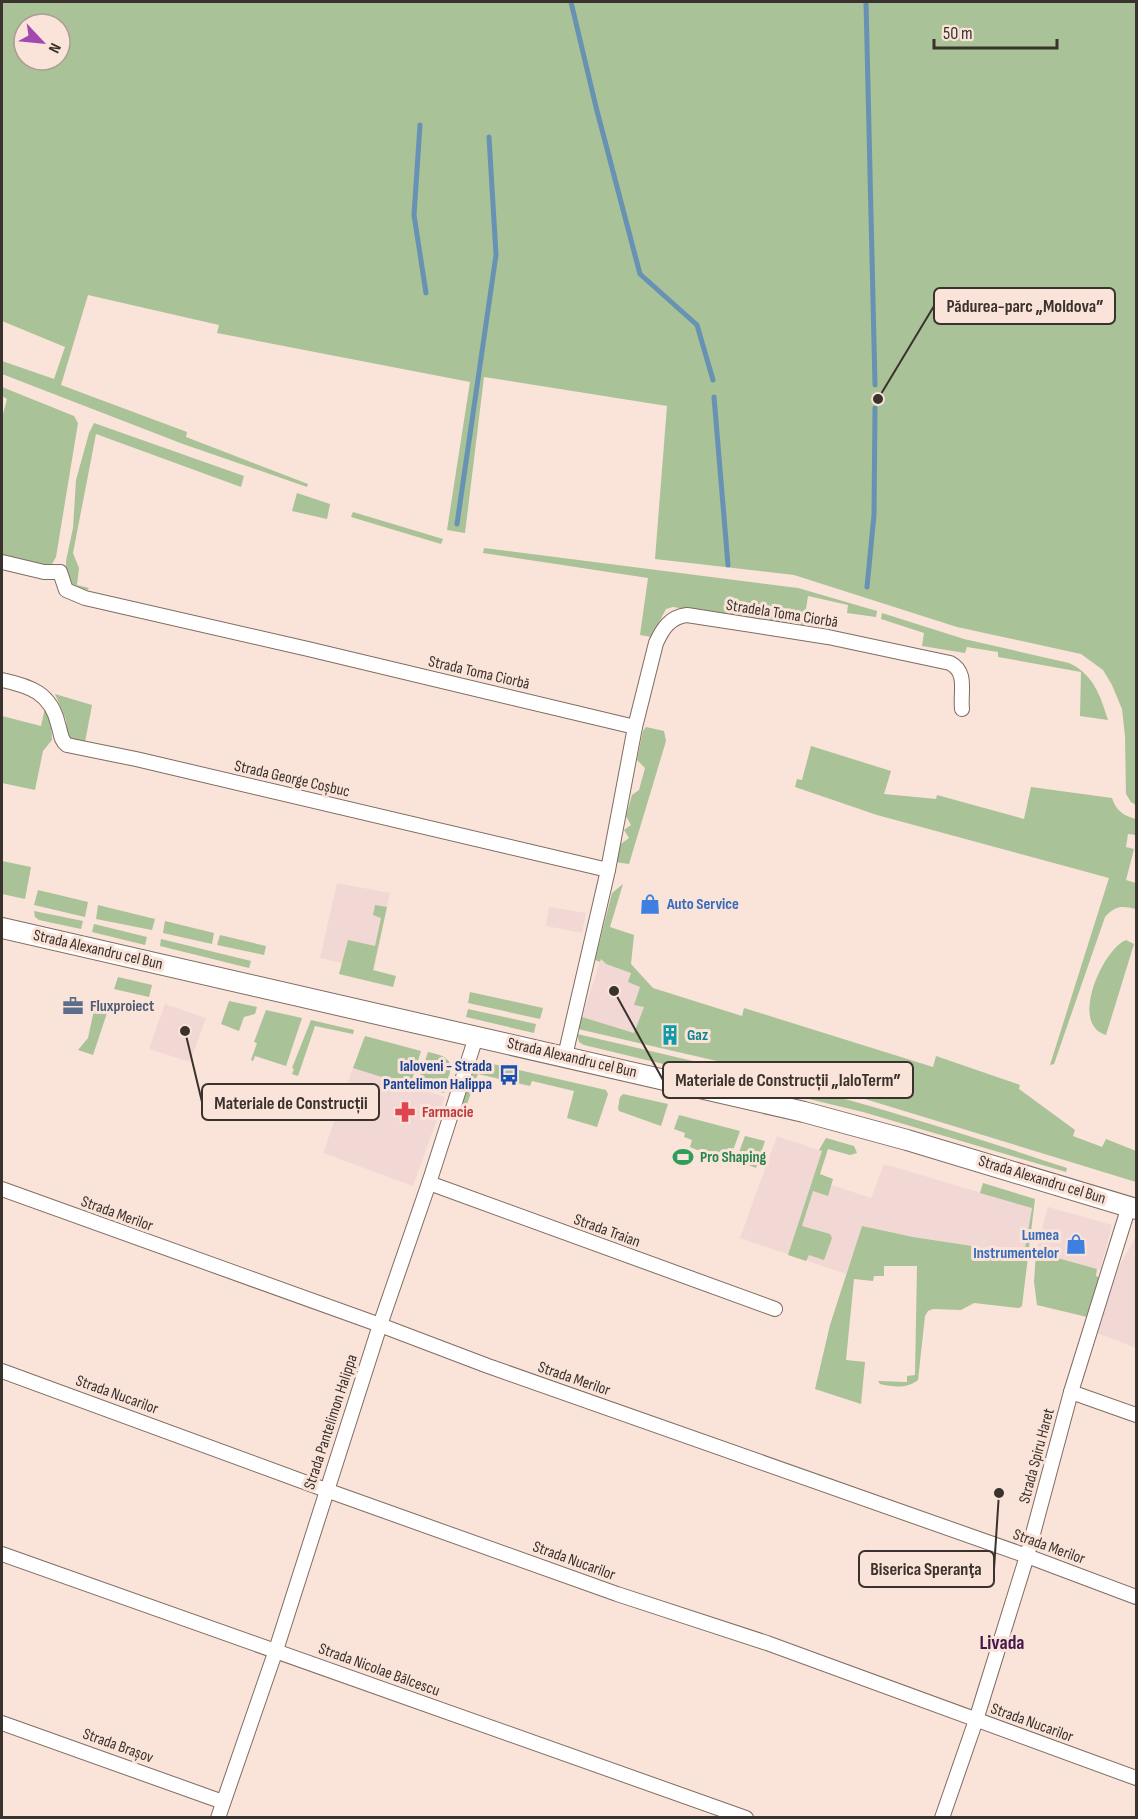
<svg xmlns="http://www.w3.org/2000/svg" width="1138" height="1819" viewBox="0 0 1138 1819" font-family="'Sofia Sans Condensed',sans-serif">
<style>
.commercial{fill:#f2d8d5}
.green{fill:#a9c297;fill-rule:evenodd}
.lines{fill:none;stroke-linecap:round;stroke-linejoin:round}
.stream{stroke:#6792b3;stroke-width:5}
.street-casing{stroke:#806c62;stroke-width:16}
.secondary-casing{stroke:#806c62;stroke-width:22}
.street{stroke:#fff;stroke-width:14}
.secondary{stroke:#fff;stroke-width:20}
.labels{text-anchor:middle;dominant-baseline:central;stroke-width:6;stroke-linejoin:round;paint-order:stroke}
.street-label{font-size:16px;fill:#3a322d;stroke:#fae3d8}
.shop-label{font-size:16px;font-weight:bold;fill:#366cbe;stroke:#fae3d8;text-anchor:start}
.service-label{font-size:16px;font-weight:bold;fill:#4e5e75;stroke:#fae3d8;text-anchor:start}
.culture-label{font-size:16px;font-weight:bold;fill:#0d838f;stroke:#fae3d8;text-anchor:start}
.transit-label{font-size:16px;font-weight:bold;fill:#164399;stroke:#fae3d8;text-anchor:end}
.health-label{font-size:16px;font-weight:bold;fill:#be3a42;stroke:#fae3d8;text-anchor:start}
.leisure-label{font-size:16px;font-weight:bold;fill:#27864d;stroke:#fae3d8;text-anchor:start}
.quarter-label{font-size:20px;font-weight:bold;fill:#44174a;stroke:#fae3d8}
.leader{fill:none;stroke:#3a322d;stroke-width:2}
.callout-dot{fill:#3a322d;stroke:#fae3d8;stroke-width:2}
.callout{fill:#fae3d8;stroke:#3a322d;stroke-width:2}
.callout-label{font-size:18px;text-anchor:middle;font-weight:bold;fill:#3a322d}
</style>
<rect width="100%" height="100%" fill="#fae3d8"/>
<g class="commercial">
<polygon points="337,883 390,893 374,971 320,958"/>
<polygon points="549,907 586,913 582,933 546,926"/>
<polygon points="601,959 606,964 632,973 641,986 644,1007 634,1033 582,1017"/>
<polygon points="165,1004 206,1018 190,1062 149,1049"/>
<polygon points="353,1068 445,1097 413,1186 323,1153"/>
<polygon points="777,1136 822,1151 814,1179 871,1198 884,1164 1032,1208 1024,1254 913,1237 862,1226 846,1274 740,1238"/>
<polygon points="1048,1207 1112,1225 1100,1270 1036,1252"/>
<polygon points="1136,1236 1136,1348 1097,1333 1115,1274"/>
</g>
<g class="green">
<path d="M 2,2 L 1136,2 L 1136,805 L 1131,802 L 1126,794 L 1125,736 L 1122,709 L 1112,685 L 1103,670 L 1081,654 L 957,627 L 794,575 L 655,559 L 667,406 L 484,377 L 465,533 L 447,530 L 470,382 L 217,333 L 219,325 L 88,295 L 61,385 L 187,432 L 186,437 L 308,484 L 307,487 L 183,444 L 2,374 L 2,361 L 54,379 L 65,347 L 2,321 ZM 24,24 L 60,24 L 60,60 L 24,60 Z"/>
<polygon points="2,387 74,416 78,423 56,557 52,564 45,567 2,556 2,418 7,399 2,396"/>
<polygon points="94,423 244,476 241,487 96,434 73,553 79,568 77,585 89,588 84,594 76,593 66,577 66,561 73,528 76,480 89,433"/>
<polygon points="297,493 330,504 327,519 292,511"/>
<polygon points="353,512 443,539 441,544 351,517"/>
<polygon points="484,548 798,588 877,611 876,617 847,613 848,605 808,596 803,628 673,607 666,609 651,637 640,635 648,578 483,553"/>
<path d="M 882,613 L 964,639 L 1069,663 C 1094,675 1100,695 1108,720 L 1080,716 L 1081,672 L 998,657 L 998,652 L 967,647 L 965,653 L 922,646 L 924,633 L 881,619 Z"/>
<polygon points="55,694 92,705 85,742 67,739 66,720"/>
<polygon points="45,708 51,721 52,740 43,751 35,790 2,783 2,716 41,726"/>
<polygon points="646,727 664,731 666,741 629,864 615,862 618,846 629,838 624,830 631,825 626,816 632,795 639,790 645,768 637,760 643,731"/>
<path d="M 811,746 L 891,771 L 884,794 L 936,799 L 937,795 L 1024,819 L 1031,787 L 1112,798 C 1116,811 1124,816 1136,819 L 1136,835 L 1128,834 L 1126,847 L 1134,849 L 1126,880 L 1136,883 L 1136,909 C 1122,906 1116,905 1105,917 L 1054,1064 L 1050,1065 L 1109,878 L 877,815 L 795,787 L 797,779 L 802,780 Z"/>
<polygon points="2,861 31,867 25,899 2,894"/>
<polygon points="623,884 610,927 634,935 631,964 653,988 742,1016 744,1008 933,1067 936,1056 1020,1085 1019,1089 1075,1130 1073,1136 1102,1147 1106,1139 1136,1151 1136,1182 865,1099 756,1070 578,1029 582,1017 634,1033 644,1007 634,1005 640,987 628,982 631,973 606,964 601,959 600,962 595,960 612,893"/>
<polygon points="38,890 88,902 85,917 34,905"/>
<polygon points="98,905 155,919 152,930 96,919"/>
<polygon points="375,905 387,907 373,970 396,976 393,987 339,974 348,940 375,946 381,918 373,915"/>
<polygon points="34,911 83,921 81,929 39,920 35,917"/>
<polygon points="165,921 214,933 212,944 163,933"/>
<polygon points="94,924 147,937 145,945 92,932"/>
<polygon points="220,935 266,946 264,955 217,945"/>
<polygon points="161,939 251,961 249,968 160,946"/>
<path d="M 1126,940 L 1134,944 L 1106,1035 C 1068,1024 1104,948 1126,940 Z"/>
<polygon points="118,977 152,985 149,997 114,989"/>
<polygon points="470,992 543,1008 540,1019 468,1003"/>
<polygon points="96,1001 110,1004 93,1055 78,1050 88,1038"/>
<polygon points="229,1001 257,1007 255,1014 244,1017 239,1031 221,1024"/>
<polygon points="468,1009 536,1024 534,1033 466,1017"/>
<polygon points="266,1010 302,1018 286,1066 255,1056 253,1061 251,1060 257,1043 254,1042"/>
<polygon points="311,1020 354,1030 353,1034 315,1026 298,1076 292,1074 294,1069 292,1068"/>
<path d="M 577,1034 C 646,1050 715,1066 784,1083 C 880,1107 974,1137 1067,1168 L 1066,1172 L 863,1112 L 584,1045 L 579,1042 Z"/>
<polygon points="365,1036 421,1051 410,1086 353,1068"/>
<path d="M 428,1052 C 459,1058 451,1068 444,1093 L 417,1085 Z"/>
<path d="M 480,1061 L 606,1090 L 608,1094 L 597,1127 L 567,1118 L 574,1091 L 532,1081 L 530,1086 L 478,1074 L 463,1115 C 458,1098 471,1076 480,1061 Z"/>
<polygon points="623,1094 668,1104 661,1126 619,1111 618,1108 620,1097"/>
<polygon points="679,1115 740,1131 732,1153 721,1155 719,1159 690,1147 692,1140 684,1137 685,1133 674,1129"/>
<polygon points="745,1136 765,1141 756,1168 746,1164 738,1155"/>
<polygon points="826,1138 854,1146 857,1153 850,1155 828,1149 820,1174 833,1179 828,1196 813,1191 802,1226 830,1234 832,1238 824,1260 809,1255 806,1261 788,1255 822,1151 819,1150"/>
<path d="M 983,1183 L 1035,1199 L 1022,1306 L 1019,1308 L 974,1303 L 961,1310 L 933,1309 L 928,1311 L 925,1316 L 918,1380 C 907,1389 893,1387 880,1384 L 878,1381 L 907,1382 L 907,1376 L 915,1375 L 917,1266 L 884,1266 L 884,1276 L 874,1276 L 873,1281 L 854,1279 L 846,1360 L 865,1362 L 861,1404 L 815,1389 L 830,1325 L 862,1226 L 913,1237 L 1024,1254 L 1032,1208 L 980,1193 Z"/>
<polygon points="1036,1252 1097,1269 1096,1276 1099,1277 1087,1317 1037,1305 1034,1282"/>
</g>
<g class="lines">
<g class="stream">
<polyline points="571,2 596,107 640,274 697,325 713,380"/>
<polyline points="866,2 875,385"/>
<polyline points="420,125 414,215 426,293"/>
<polyline points="714,397 728,565"/>
<polyline points="457,524 496,255 489,137"/>
<polyline points="867,587 874,515 875,408"/>
</g>
<g class="street-casing">
<g id="street">
<polyline points="2,562 44,572 60,572 66,590 85,598 308,649 635,727"/>
<path d="M 2,680 C 30,686 51,693 58,724 C 61,732 60,740 67,745 L 136,759 L 608,870"/>
<path d="M 565,1056 L 608,870 L 635,727 L 656,643 C 663,628 670,617 687,615 L 828,637 L 950,663 C 968,672 960,692 962,709"/>
<polyline points="429,1183 775,1309"/>
<polyline points="2,1189 380,1325 488,1366 1027,1556 1136,1597"/>
<polyline points="2,1371 326,1490 617,1594 767,1643 1136,1778"/>
<polyline points="1071,1392 1136,1415"/>
<polyline points="2,1554 746,1818"/>
<polyline points="2,1723 223,1802"/>
<polyline points="218,1818 276,1650 380,1325 429,1183 476,1037"/>
<polyline points="942,1818 976,1720 1027,1556 1071,1392 1129,1206"/>
</g>
</g>
<g class="secondary-casing">
<polyline id="secondary" points="2,928 804,1112 907,1140 1136,1209"/>
</g>
<use href="#street" class="street"/>
<use href="#secondary" class="secondary"/>
</g>
<defs>
<g id="shop-bare" transform="scale(1.62)"><path d="M-5-2.5h2.3a2.7 3.5 0 0 1 5.4 0H5L5.5 6h-11ZM-1.5-2.5h3a1.5 2.3 0 0 0-3 0Z" fill="#3f7fe0" stroke="#fae3d8" stroke-width="2.5" paint-order="stroke"/></g>
<g id="office-bare" transform="scale(1.62)"><path d="M-6-3h4V-5.5h4V-3h4V5H-6ZM-1-4.5V-3h2v-1.5ZM-6 0V1H6V0Z" fill="#5c6f8a" stroke="#fae3d8" stroke-width="2.5" paint-order="stroke"/></g>
<g id="building-bare" transform="scale(1.62)"><path d="M-4-6H4V6H1V3H-1V6H-4ZM-2.5-4.3h1.7v1.8h-1.7ZM.8-4.3h1.7v1.8H.8ZM-2.5-1h1.7V.8h-1.7ZM.8-1h1.7V.8H.8Z" fill="#0f9aa8" stroke="#fae3d8" stroke-width="2.5" paint-order="stroke"/></g>
<g id="bus-bare" transform="scale(1.62)"><path d="M-5-6H5V4H4V6H2V4H-2V6H-4V4H-5ZM-3.5-4V0h7V-4ZM-3.5 1.2v1.5H-2V1.2ZM2 1.2v1.5H3.5V1.2Z" fill="#1a4fb4" stroke="#fae3d8" stroke-width="2.5" paint-order="stroke"/></g>
<g id="pharmacy-bare" transform="scale(1.62)"><path d="M-2-6h4v4h4v4h-4v4h-4v-4h-4v-4h4Z" fill="#e0444e" stroke="#fae3d8" stroke-width="2.5" paint-order="stroke"/></g>
<g id="stadium-bare" transform="scale(1.62)"><path d="M0-5a6.5 5 0 1 0 0 10a6.5 5 0 1 0 0-10ZM-3.5-1.8h7v3.6h-7Z" fill="#2e9e5b" stroke="#fae3d8" stroke-width="2.5" paint-order="stroke"/></g>
</defs>
<g fill-rule="evenodd">
<use href="#shop-bare" x="650" y="904"/>
<use href="#office-bare" x="73" y="1006"/>
<use href="#building-bare" x="670" y="1035"/>
<use href="#bus-bare" x="509" y="1075"/>
<use href="#pharmacy-bare" x="405" y="1112"/>
<use href="#stadium-bare" x="683" y="1157"/>
<use href="#shop-bare" x="1076" y="1244"/>
</g>
<g class="labels">
<g class="street-label">
<text transform="translate(782 614) rotate(9)">Stradela Toma Ciorbă</text>
<text transform="translate(479 673) rotate(13)">Strada Toma Ciorbă</text>
<text transform="translate(292 779) rotate(13)">Strada George Coșbuc</text>
<text transform="translate(98 950) rotate(13)">Strada Alexandru cel Bun</text>
<text transform="translate(572 1058) rotate(13)">Strada Alexandru cel Bun</text>
<text transform="translate(1042 1180) rotate(17)">Strada Alexandru cel Bun</text>
<text transform="translate(117 1214) rotate(20)">Strada Merilor</text>
<text transform="translate(607 1231) rotate(20)">Strada Traian</text>
<text transform="translate(574 1379) rotate(19)">Strada Merilor</text>
<text transform="translate(117 1395) rotate(20)">Strada Nucarilor</text>
<text transform="translate(331 1422) rotate(-72)">Strada Pantelimon Halippa</text>
<text transform="translate(1037 1456) rotate(-75)">Strada Spiru Haret</text>
<text transform="translate(1049 1547) rotate(20)">Strada Merilor</text>
<text transform="translate(574 1561) rotate(20)">Strada Nucarilor</text>
<text transform="translate(379 1670) rotate(20)">Strada Nicolae Bălcescu</text>
<text transform="translate(1032 1723) rotate(20)">Strada Nucarilor</text>
<text transform="translate(118 1746) rotate(20)">Strada Brașov</text>
</g>
<g class="shop-label">
<text x="667" y="904">Auto Service</text>
<text x="1059" y="1235" text-anchor="end">Lumea<tspan x="1059" dy="18">Instrumentelor</tspan></text>
</g>
<g class="service-label">
<text x="90" y="1006">Fluxproiect</text>
</g>
<g class="culture-label">
<text x="687" y="1035">Gaz</text>
</g>
<g class="transit-label">
<text x="492" y="1066">Ialoveni - Strada<tspan x="492" dy="18">Pantelimon Halippa</tspan></text>
</g>
<g class="health-label">
<text x="422" y="1112">Farmacie</text>
</g>
<g class="leisure-label">
<text x="700" y="1157">Pro Shaping</text>
</g>
<g class="quarter-label">
<text x="1002" y="1643">Livada</text>
</g>
</g>
<path class="leader" d="M878 399L934 306M614 991L663 1080M185 1031L202 1102M999 1493L994 1569"/>
<g class="callout-dot">
<circle cx="878" cy="399" r="6"/>
<circle cx="614" cy="991" r="6"/>
<circle cx="185" cy="1031" r="6"/>
<circle cx="999" cy="1493" r="6"/>
</g>
<g class="callout">
<rect x="934" y="288" width="181" height="36" rx="6"/>
<rect x="663" y="1062" width="250" height="36" rx="6"/>
<rect x="202" y="1084" width="177" height="36" rx="6"/>
<rect x="859" y="1551" width="135" height="36" rx="6"/>
</g>
<g class="callout-label">
<text x="1025" y="312">Pădurea-parc „Moldova”</text>
<text x="788" y="1086">Materiale de Construcții „IaloTerm”</text>
<text x="291" y="1109">Materiale de Construcții</text>
<text x="926" y="1575">Biserica Speranţa</text>
</g>
<rect width="1138" height="1819" fill="none" stroke="#3a322d" stroke-width="6"/>
<g transform="translate(42 42) rotate(116)"><circle r="28" fill="#fae3d8" stroke="#ad9c94" stroke-width="1.5"/>
<path d="M0-4.5L10 22L0 15L-10 22Z" fill="#a347b1"/>
<text y="-9" font-size="16" font-weight="bold" text-anchor="middle" fill="#3a322d">N</text>
</g>
<path d="M934 39v9h123v-9" fill="none" stroke="#3a322d" stroke-width="3"/>
<text x="943" y="39" font-size="18" fill="#3a322d" stroke="#fae3d8" stroke-width="4.5" paint-order="stroke">50 m</text>
</svg>
